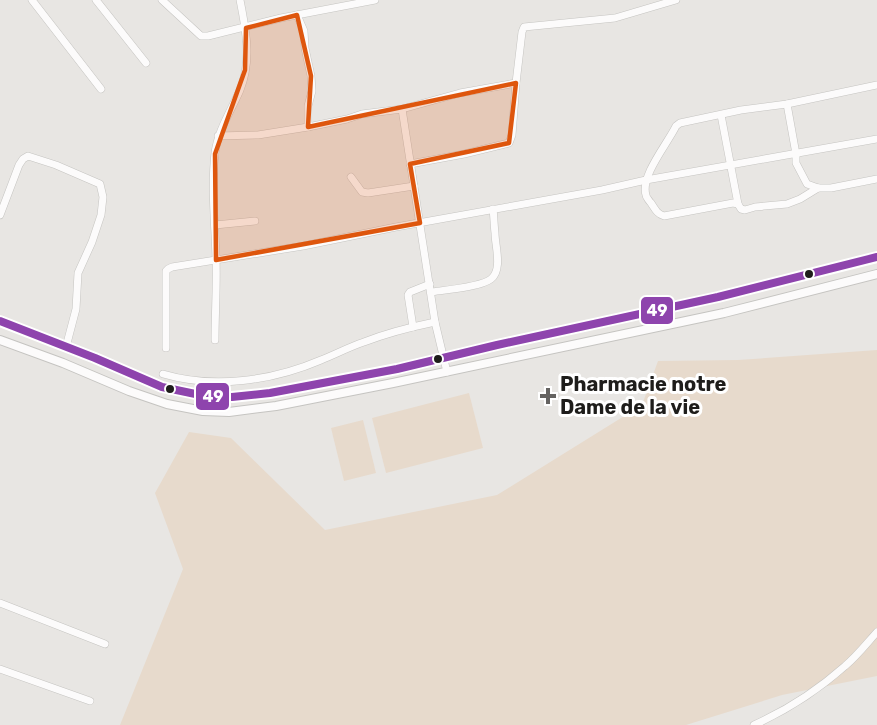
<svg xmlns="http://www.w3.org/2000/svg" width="877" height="725" viewBox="0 0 877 725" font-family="Rubik,sans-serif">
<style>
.green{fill:#e7dacc}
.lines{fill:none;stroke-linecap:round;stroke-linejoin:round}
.minor-casing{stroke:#c5c4c1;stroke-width:8}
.major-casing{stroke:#c5c4c1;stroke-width:10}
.minor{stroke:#fcfbfb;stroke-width:7}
.major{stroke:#fcfbfb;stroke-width:8}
.bus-1-casing{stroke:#fff;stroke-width:12}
.bus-1{stroke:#8e44ad;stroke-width:8}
.marked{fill:#de560d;fill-opacity:0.2;stroke:#de560d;stroke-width:4.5;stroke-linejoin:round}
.bus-dot{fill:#1e1d1b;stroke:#fff;stroke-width:2}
.poi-dot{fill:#656361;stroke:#fff;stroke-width:2}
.labels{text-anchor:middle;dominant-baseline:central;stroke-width:6;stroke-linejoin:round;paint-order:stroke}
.poi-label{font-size:20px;font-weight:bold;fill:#1e1d1b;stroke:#fff;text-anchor:start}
.line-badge{stroke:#fff;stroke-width:2}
.badge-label{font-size:16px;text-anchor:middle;font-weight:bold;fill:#fff}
</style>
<rect width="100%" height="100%" fill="#e8e6e3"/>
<g class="green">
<polygon points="877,350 877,676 782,695 686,725 120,725 183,569 155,493 189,432 231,438 325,530 497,495 642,405 658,361 738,360"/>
<polygon points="469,393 483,448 386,473 372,418"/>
<polygon points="363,420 376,473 344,481 331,428"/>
</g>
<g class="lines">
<g class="minor-casing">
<g id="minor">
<polyline points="32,0 101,89"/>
<polyline points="96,0 146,63"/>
<polyline points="162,0 201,36 208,36 281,18 375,0"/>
<polyline points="297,15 304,31 305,48 311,76 312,91 308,106 308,127"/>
<polyline points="787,104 796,154 796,163 807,184 818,188 831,188 877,179"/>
<polyline points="402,109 435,322 447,372"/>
<polyline points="721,115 738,204"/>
<polyline points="218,136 258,135 308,127 347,119 362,114 402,109 460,93 516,83"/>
<polyline points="410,164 464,154 509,143 512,135 516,83 522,32 524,27 615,18 676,0"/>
<polyline points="351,177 362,192 368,193 414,186"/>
<path d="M 818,188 L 800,199 L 787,204 L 755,207 L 745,210 L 741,209 L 738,204 L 733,203 L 664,216 C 657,214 655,209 651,203 C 650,202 646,197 646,195 C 640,176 668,143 676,126 L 680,123 L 741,110 L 787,104 L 877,85"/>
<polyline points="0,215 19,165 23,159 28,156 56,165 100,184 103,197 101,215 92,242 78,273 76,309 66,347"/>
<polyline points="215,225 255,221"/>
<path d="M 431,292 C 445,290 481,287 491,279 C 503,269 495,246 495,233 C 494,225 494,217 493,209"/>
<polyline points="413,327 408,295 410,292 430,284"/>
<path d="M 215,340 C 215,313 217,286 216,258 C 215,223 211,188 215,153 C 218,130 231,111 240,90 C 252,61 246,30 240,0"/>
<polyline points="166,348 166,271 168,269 172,267 303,246 396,227 602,190 646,180 877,139"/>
<path d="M 163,374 C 214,389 272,381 321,360 C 336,354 349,347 364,342 C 387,333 411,327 435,322"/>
<polyline points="0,603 105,644"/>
<polyline points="0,669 90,701"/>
<path d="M 754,725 C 787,710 818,690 845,666 C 857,656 867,643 877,632"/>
</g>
</g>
<g class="major-casing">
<g id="major">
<polyline points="0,321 95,358 162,387 205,396 232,397 270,393 397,369 497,345 718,297 877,257"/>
<polyline points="0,340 63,363 129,391 167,404 203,411 229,412 276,406 393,383 724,313 877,274"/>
</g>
</g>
<use href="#minor" class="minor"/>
<use href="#major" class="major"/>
<g class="bus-1-casing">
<polyline id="bus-1" points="0,321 95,358 162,387 205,396 232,397 270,393 397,369 497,345 718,297 877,257"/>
</g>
<use href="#bus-1" class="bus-1"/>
</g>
<path class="marked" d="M 297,15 L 311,76 L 308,127 L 516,83 L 509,143 L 410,164 L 420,223 L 216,260 L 215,154 L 245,70 L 246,28 Z"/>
<g class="bus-dot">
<circle cx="809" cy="274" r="5"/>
<circle cx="438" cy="359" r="5"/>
<circle cx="170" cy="389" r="5"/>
</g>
<path class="poi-dot" d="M545 387h6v6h6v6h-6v6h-6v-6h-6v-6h6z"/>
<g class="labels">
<g class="poi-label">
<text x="560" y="384">Pharmacie notre<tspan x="560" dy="23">Dame de la vie</tspan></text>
</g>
</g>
<g class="line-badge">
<rect x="640" y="296" width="34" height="29" rx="6" fill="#8e44ad"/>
<rect x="195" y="382" width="35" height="29" rx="6" fill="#8e44ad"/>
</g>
<g class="badge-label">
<text x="657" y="316">49</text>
<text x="213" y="402">49</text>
</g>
</svg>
